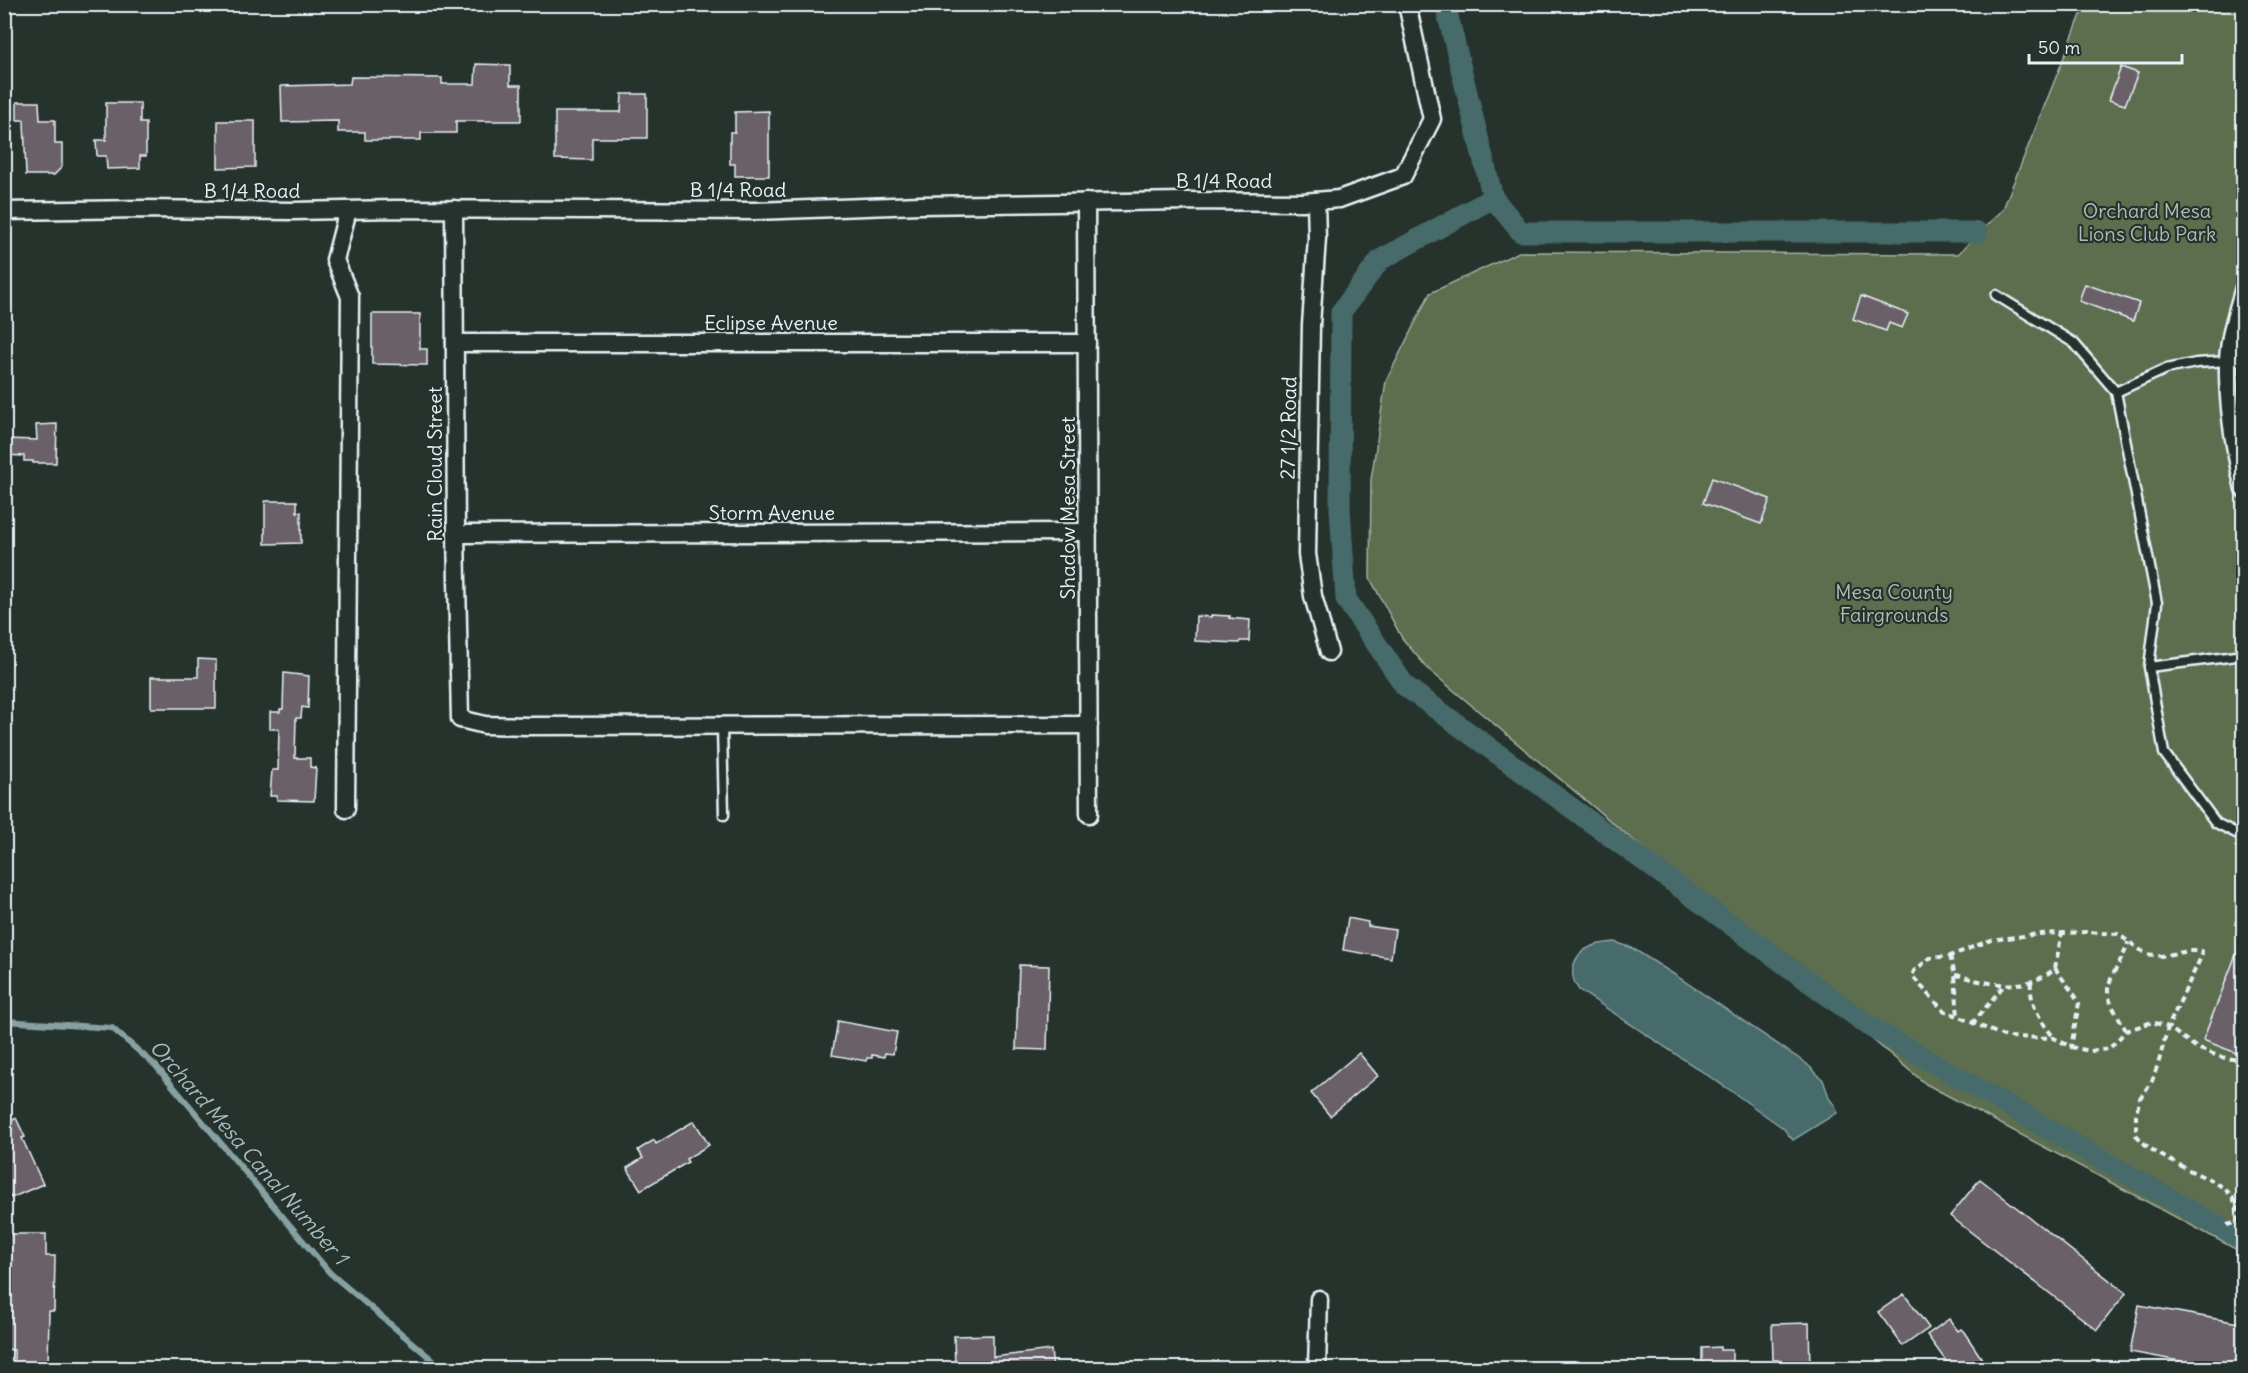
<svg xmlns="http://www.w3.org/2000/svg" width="2248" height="1373" viewBox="0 0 2248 1373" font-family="Delius,sans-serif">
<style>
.green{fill:#5d6e50;stroke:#a2b0a4;stroke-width:1.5}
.water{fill:#466b6b;stroke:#87a1a3;stroke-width:1.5}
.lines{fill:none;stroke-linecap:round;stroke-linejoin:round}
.stream{stroke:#87a1a3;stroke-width:6}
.canal{stroke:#466b6b;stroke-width:21}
.building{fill:#6a6167;stroke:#e8f1f8;stroke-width:1.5}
.lane-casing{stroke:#e8f1f8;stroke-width:13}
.street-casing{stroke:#e8f1f8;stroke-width:21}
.path{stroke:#e8f1f8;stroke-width:4;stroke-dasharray:6 4.5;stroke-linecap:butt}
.lane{stroke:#26332d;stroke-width:8}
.street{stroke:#26332d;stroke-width:16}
.labels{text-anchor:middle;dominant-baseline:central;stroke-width:4.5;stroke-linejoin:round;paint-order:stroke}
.street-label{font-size:20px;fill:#e8f1f8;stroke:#26332d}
.park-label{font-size:20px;fill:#b0bdb5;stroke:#26332d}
.water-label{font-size:21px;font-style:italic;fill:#a7bbc0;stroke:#26332d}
</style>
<rect width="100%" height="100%" fill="#26332d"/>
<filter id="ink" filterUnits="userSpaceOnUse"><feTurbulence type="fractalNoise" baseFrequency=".0167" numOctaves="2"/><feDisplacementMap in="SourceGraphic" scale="12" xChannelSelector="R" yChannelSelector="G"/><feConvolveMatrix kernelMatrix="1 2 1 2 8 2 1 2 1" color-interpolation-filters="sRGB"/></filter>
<g filter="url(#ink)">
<polygon class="green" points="2085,5 2243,5 2243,1253 1926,1084 1428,669 1402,638 1370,578 1371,480 1386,381 1430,293 1519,252 1958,254 2003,209"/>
<path class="water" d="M 1615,942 L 1632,948 L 1675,975 L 1807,1064 L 1823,1080 L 1830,1100 L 1835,1105 L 1837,1113 L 1793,1140 L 1783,1128 L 1727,1088 L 1579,990 C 1566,972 1574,951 1596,945 C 1602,943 1609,943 1615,942 Z"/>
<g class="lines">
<polyline class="stream" points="4,1021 112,1028 156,1066 330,1273 442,1368"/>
<g class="canal">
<polyline points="1445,4 1493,198 1521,232 1977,232"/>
<polyline points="1493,198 1380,260 1341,312 1340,509 1346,599 1405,686 1872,1028 2244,1241"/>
</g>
</g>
<g class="building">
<polygon points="476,64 510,65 510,85 521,85 521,121 456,121 456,133 421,133 421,140 365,140 365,132 338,132 338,121 282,122 281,86 350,84 351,77 442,78 442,84 475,84"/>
<polygon points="2121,67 2138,73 2125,105 2109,100"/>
<polygon points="622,94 647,94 647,138 592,138 592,160 555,159 555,112 621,112"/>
<polygon points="17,102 39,102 40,120 55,120 55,144 62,144 62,167 54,175 26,175 24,120 17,120"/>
<polygon points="106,103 140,103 140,123 146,123 146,156 140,156 140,168 107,169 106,156 97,156 96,140 106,140"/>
<polygon points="769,111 769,176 735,176 735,164 730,164 730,132 735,132 735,112"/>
<polygon points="218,121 255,121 255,167 218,168"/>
<polygon points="2085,284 2139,303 2133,321 2079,301"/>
<polygon points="1861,296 1908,314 1902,328 1889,323 1886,331 1853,319"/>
<polygon points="372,314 420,314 420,349 427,349 427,365 372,364"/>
<polygon points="57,424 56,463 33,463 33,461 24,461 24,456 4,455 4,439 37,440 36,425"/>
<polygon points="1712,478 1770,499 1761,524 1703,503"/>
<polygon points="265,501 297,501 297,512 301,512 301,543 265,544"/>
<polygon points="1211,615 1230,616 1229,618 1250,620 1249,641 1240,641 1239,643 1195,641 1196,616 1211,617"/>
<polygon points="198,659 216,660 216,708 151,708 151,677 198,677"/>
<polygon points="284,673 309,676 308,708 302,707 301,718 296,718 295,758 310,758 310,767 316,768 314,801 277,800 277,796 270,796 272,770 278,770 279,729 270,729 270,712 280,712 280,709 283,709"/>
<polygon points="1348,918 1368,922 1368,926 1395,930 1391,958 1343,950"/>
<polygon points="2242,939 2244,939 2244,1056 2203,1040"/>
<polygon points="1019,965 1049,966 1047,1050 1016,1049"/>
<polygon points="838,1021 897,1032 893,1054 885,1053 884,1057 872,1055 872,1058 867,1058 866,1061 832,1055"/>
<polygon points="1359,1053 1378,1076 1330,1116 1311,1093"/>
<polygon points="16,1118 25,1137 22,1138 43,1184 11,1198 4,1184 4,1123"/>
<polygon points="694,1121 709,1145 686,1159 688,1162 641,1190 627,1168 643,1158 638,1150 654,1140 656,1144"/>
<polygon points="1980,1179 2126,1293 2097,1330 1950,1216"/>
<polygon points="5,1234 46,1234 46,1256 55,1256 54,1311 49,1311 48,1368 14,1368 14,1350 6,1349"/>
<polygon points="1904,1294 1929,1328 1903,1346 1878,1312"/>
<polygon points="2139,1305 2244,1324 2244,1368 2218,1368 2130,1352"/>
<polygon points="1949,1319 1958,1331 1961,1329 1964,1332 1988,1368 1951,1368 1927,1335"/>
<polygon points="1809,1323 1810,1368 1778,1368 1778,1360 1773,1360 1772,1324"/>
<polygon points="993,1335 993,1357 1051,1350 1053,1368 955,1368 954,1336"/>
<polygon points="1720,1347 1720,1350 1732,1350 1732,1368 1702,1368 1702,1348"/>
</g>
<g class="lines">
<g class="lane-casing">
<g id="lane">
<polyline points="1996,295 2074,343 2116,392 2157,603 2149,667 2164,753 2216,823 2244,837"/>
<polyline points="2116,392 2166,369 2196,363 2244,360"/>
<polyline points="2149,667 2244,655"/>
<polyline points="722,726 724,815"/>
</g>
</g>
<g class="street-casing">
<g id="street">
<polyline points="1316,201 1317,238 1311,325 1307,554 1313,596 1329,652"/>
<polyline points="1086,202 1089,814"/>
<polyline points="454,209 456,534 460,719 485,725 528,726 1089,725"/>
<polyline points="4,211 144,209 293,211 396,209 754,211 920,205 1185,201 1303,202 1339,199 1403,176 1432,119 1407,4"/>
<path d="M 2244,288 C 2237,312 2229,336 2228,361 C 2227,404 2234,447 2244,489"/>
<polyline points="455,343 1087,343"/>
<polyline points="456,534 1088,532"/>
<polyline points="346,809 350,297 335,260 348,210"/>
<polyline points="1317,1368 1319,1299"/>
</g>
</g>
<g class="path">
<polyline points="1950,956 1955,975 1958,1018"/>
<path d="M 2055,968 C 2061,978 2076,995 2079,1003 L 2071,1047"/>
<path d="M 1955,975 C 1962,976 1967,978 1974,980 C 2002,986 2032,989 2055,968 L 2062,932"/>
<path d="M 2031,982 C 2029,1005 2041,1020 2054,1038"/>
<polyline points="1972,1024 2005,984"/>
<path d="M 2126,1031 C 2121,1019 2108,1004 2108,991 C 2107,979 2125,958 2128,942"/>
<polyline points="2235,1202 2244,1203"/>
<polyline points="2238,1222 2244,1226"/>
<path d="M 2227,1225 L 2238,1222 C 2240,1190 2215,1182 2191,1171 C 2179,1165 2165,1158 2154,1151 C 2147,1147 2142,1141 2136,1135 L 2136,1114 L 2140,1098 L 2152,1081 L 2159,1061 L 2168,1027 L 2202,955 L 2201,951 L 2189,951 L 2161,956 L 2146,954 L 2118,934 L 2087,932 L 2039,934 L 1991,940 L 1950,956 L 1930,958 L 1914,971 L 1912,976 L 1943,1010 L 2006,1037 L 2054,1038 L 2071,1047 L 2090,1051 L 2109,1049 L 2126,1031 L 2152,1022 L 2168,1027 L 2197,1048 L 2221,1057 L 2244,1061"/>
</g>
<use href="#lane" class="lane"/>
<use href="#street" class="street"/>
</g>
</g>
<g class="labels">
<g class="street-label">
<text x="1224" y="180">B 1/4 Road</text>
<text x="738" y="189">B 1/4 Road</text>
<text x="252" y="190">B 1/4 Road</text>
<text x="771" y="322">Eclipse Avenue</text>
<text transform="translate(1288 428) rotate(-89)">27 1/2 Road</text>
<text transform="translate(434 464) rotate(-90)">Rain Cloud Street</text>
<text transform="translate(1067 508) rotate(-90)">Shadow Mesa Street</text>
<text x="772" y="512">Storm Avenue</text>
</g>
<g class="park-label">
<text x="2147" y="210">Orchard Mesa<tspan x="2147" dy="23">Lions Club Park</tspan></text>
<text x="1894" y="591">Mesa County<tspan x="1894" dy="23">Fairgrounds</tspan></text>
</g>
<g class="water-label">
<text transform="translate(249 1152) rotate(49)">Orchard Mesa Canal Number 1</text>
</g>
</g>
<rect width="2248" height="1373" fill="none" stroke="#26332d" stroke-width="24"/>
<rect x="12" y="12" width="2224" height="1349" fill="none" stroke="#e8f1f8" stroke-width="2" filter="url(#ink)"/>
<path d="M2029 54v9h153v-9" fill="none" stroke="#e8f1f8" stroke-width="3"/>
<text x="2038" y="54" font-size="18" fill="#e8f1f8" stroke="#26332d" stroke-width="4.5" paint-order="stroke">50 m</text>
</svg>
